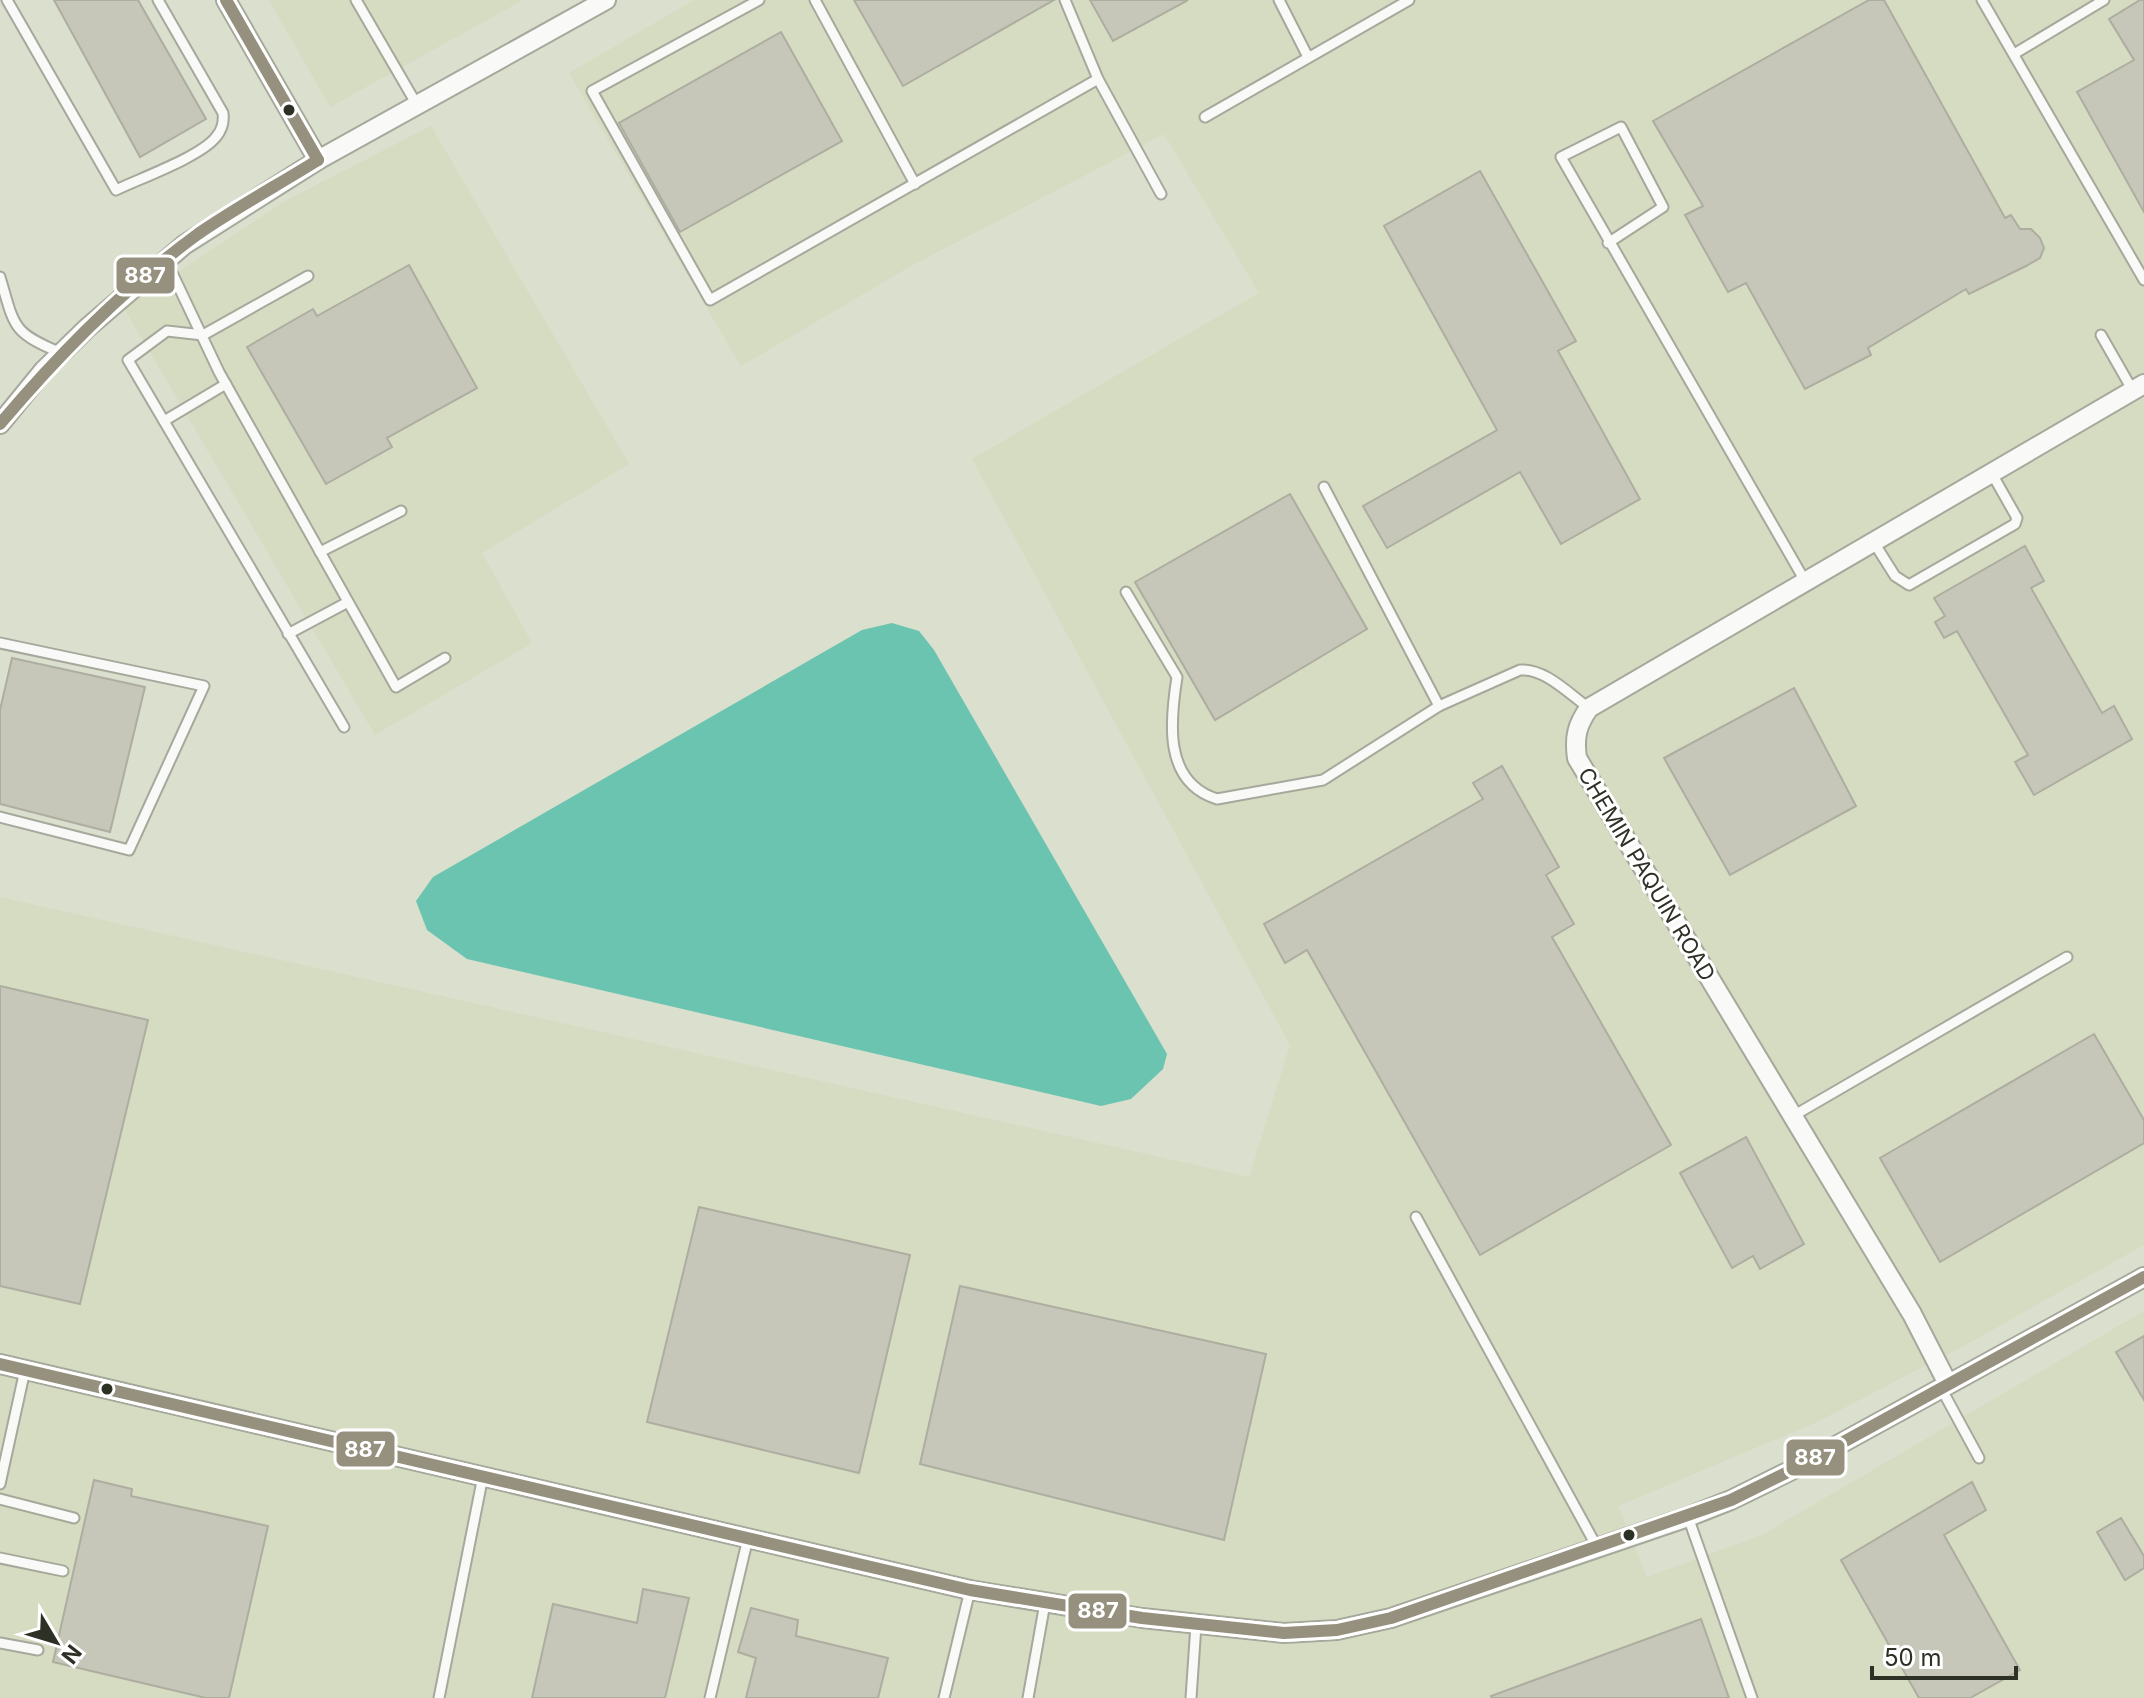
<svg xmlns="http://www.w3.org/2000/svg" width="2144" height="1698" viewBox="0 0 2144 1698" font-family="Inter,sans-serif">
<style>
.built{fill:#d6dcc1}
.water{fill:#6bc4b0}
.building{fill:#c6c6b9;stroke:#adada0;stroke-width:2}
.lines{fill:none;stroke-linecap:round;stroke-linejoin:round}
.lane-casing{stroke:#a5a89b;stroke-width:13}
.street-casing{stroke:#a5a89b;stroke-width:22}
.lane{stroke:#f9faf8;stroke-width:9}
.street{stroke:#f9faf8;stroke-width:18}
.bus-1-casing{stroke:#fff;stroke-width:18}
.bus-1{stroke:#96907e;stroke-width:12}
.bus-dot{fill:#2d3024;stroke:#fff;stroke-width:3}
.labels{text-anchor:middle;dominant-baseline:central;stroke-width:6;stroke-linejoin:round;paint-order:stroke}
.street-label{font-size:22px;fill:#2d3024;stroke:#fff}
.line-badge{stroke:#fff;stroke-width:3}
.badge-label{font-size:22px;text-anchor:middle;font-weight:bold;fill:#fff}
</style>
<rect width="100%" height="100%" fill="#dadfce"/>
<g class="built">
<polygon points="269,0 523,0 330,107"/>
<polygon points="694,0 2144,0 2144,1245 1965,1345 1817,1422 1618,1506 1647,1577 1762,1535 2144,1311 2144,1698 0,1698 0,897 1249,1177 1290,1045 972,459 1259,293 1164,134 909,267 741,366 569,73"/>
<polygon points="431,126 629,464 482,553 532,643 375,735 124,308 285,201"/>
</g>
<polygon class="water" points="892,623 919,631 934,650 1167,1054 1163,1069 1131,1099 1101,1106 467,959 427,930 416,901 433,877 862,630"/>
<g class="building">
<polygon points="54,0 138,0 206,119 140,157"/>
<polygon points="854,0 1054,0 903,86"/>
<polygon points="1090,0 1188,0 1113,41"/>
<polygon points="1869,0 1884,0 2005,218 2011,215 2020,229 2031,229 2040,238 2044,248 2040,258 2026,266 1969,294 1966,289 1868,348 1871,355 1805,389 1746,283 1728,292 1685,215 1703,206 1653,121"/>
<polygon points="2140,0 2144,0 2144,212 2077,92 2134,60 2109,19"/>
<polygon points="781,32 842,141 680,232 619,123"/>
<polygon points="1480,171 1576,341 1558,351 1640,499 1561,544 1520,472 1387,548 1363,506 1497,430 1384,226"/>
<polygon points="409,265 477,388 387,438 392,447 326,484 247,347 313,309 317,316"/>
<polygon points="1290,494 1367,629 1215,720 1135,582"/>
<polygon points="2025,546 2044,581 2031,588 2102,713 2114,706 2132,739 2034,795 2015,762 2028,755 1957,631 1944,638 1935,622 1945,616 1934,598"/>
<polygon points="12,658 145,687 110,832 0,804 0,710"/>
<polygon points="1794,688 1856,806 1730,875 1664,758"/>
<polygon points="1502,766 1559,867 1546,875 1574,924 1552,937 1671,1145 1480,1255 1307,950 1285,963 1264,924 1483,799 1473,783"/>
<polygon points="0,986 148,1020 80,1304 0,1286"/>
<polygon points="2094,1034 2144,1120 2144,1143 1940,1262 1880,1158"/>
<polygon points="1746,1137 1804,1244 1760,1269 1753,1256 1732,1268 1680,1173"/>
<polygon points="699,1207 910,1255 859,1473 647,1422"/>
<polygon points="960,1286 1266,1354 1224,1540 920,1464"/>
<polygon points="2144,1336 2144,1400 2116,1352"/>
<polygon points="94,1480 132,1489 131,1496 268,1526 229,1698 206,1698 53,1662"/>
<polygon points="1972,1482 1986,1510 1944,1535 2020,1670 1970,1698 1919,1698 1841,1560"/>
<polygon points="2121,1518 2144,1556 2144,1568 2125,1580 2097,1532"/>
<polygon points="643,1589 689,1598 665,1698 532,1698 553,1604 637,1623"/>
<polygon points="751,1608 798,1620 796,1636 888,1658 878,1698 746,1698 756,1658 738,1652"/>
<polygon points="1701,1619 1729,1698 1492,1698 1491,1696"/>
</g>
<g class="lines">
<g class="lane-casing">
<g id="lane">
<path d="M 7,0 L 116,190 C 141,178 200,157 216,137 C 222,130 224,121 223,113 L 158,0"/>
<polyline points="356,0 417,105"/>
<polyline points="759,0 592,91 710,300 1098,79"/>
<polyline points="815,0 915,184"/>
<polyline points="1065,0 1098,79 1161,194"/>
<polyline points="1279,0 1308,57"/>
<polyline points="1982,0 2144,280"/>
<polyline points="2014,54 2104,0"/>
<polyline points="1205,117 1409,0"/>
<polyline points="1608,243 1663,207 1621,127 1561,157 1805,581"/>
<polyline points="166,260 219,372 396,687 445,658"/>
<polyline points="308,276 203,335 167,331 128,360 344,727"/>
<path d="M 0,277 C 15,327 11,332 61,353"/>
<polyline points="2101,335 2133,391"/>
<polyline points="164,421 226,384"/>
<polyline points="1324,487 1439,706"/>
<polyline points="1873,541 1895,576 1909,585 2015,524 2017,518 1991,472"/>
<polyline points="320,552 401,511"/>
<path d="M 1126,592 L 1177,677 C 1170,721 1163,782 1217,799 L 1323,780 L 1439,706 L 1520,670 C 1545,668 1569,694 1589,708"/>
<polyline points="288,634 348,602"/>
<polyline points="0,643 204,686 129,850 0,817"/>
<polyline points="1793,1116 2067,957"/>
<polyline points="1416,1217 1597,1547"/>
<polyline points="1941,1388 1979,1458"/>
<polyline points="0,1484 25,1370"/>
<polyline points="0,1499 74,1518"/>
<polyline points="1688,1517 1752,1698"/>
<polyline points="0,1558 63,1571"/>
<polyline points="0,1643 38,1650"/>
<polyline points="439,1698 483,1476"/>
<polyline points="710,1698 748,1538"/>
<polyline points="944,1698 970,1590"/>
<polyline points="1028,1698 1045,1603"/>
<polyline points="1191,1698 1196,1625"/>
</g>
</g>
<g class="street-casing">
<g id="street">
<polyline points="226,0 318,160"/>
<polyline points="0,424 44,370 87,328 184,245 318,160 606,0"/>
<polyline points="0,1364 970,1590 1142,1618 1284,1633 1337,1630 1391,1618 1688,1517 1731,1500 1796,1468 2144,1277"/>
<path d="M 1948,1384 L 1912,1314 L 1577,758 C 1574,737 1577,725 1589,708 L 2144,384"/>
</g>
</g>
<use href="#lane" class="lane"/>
<use href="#street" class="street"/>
<g class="bus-1-casing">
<g id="bus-1">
<polyline points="226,0 318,160"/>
<path d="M 0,424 C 59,354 124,288 198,234 C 237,207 278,185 318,160"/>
<polyline points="0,1364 970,1590 1142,1618 1284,1633 1337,1630 1391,1618 1731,1500 1796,1468 2144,1277"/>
</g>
</g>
<use href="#bus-1" class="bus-1"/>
</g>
<g class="bus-dot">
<circle cx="289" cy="110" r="7"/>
<circle cx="107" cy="1389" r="7"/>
<circle cx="1629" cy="1535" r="7"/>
</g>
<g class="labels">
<g class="street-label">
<text transform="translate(1647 874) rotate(59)">CHEMIN PAQUIN ROAD</text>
</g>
</g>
<g class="line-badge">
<rect x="115" y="256" width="61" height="39" rx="8" fill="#96907e"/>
<rect x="335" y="1430" width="61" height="38" rx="8" fill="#96907e"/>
<rect x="1785" y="1438" width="61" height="39" rx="8" fill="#96907e"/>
<rect x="1067" y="1592" width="61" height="38" rx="8" fill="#96907e"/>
</g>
<g class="badge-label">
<text x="145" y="283">887</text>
<text x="365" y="1457">887</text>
<text x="1815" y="1465">887</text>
<text x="1098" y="1618">887</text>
</g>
<g transform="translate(56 1642) rotate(128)" stroke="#ffffff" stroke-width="6" paint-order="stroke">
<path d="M0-6L14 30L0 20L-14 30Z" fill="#2d3024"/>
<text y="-12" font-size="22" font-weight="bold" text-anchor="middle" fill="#2d3024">N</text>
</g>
<path d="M1872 1666v12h144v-12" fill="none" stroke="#2d3024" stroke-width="4"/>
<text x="1884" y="1666" font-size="24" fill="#2d3024" stroke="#ffffff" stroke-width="6" paint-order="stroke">50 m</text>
</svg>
